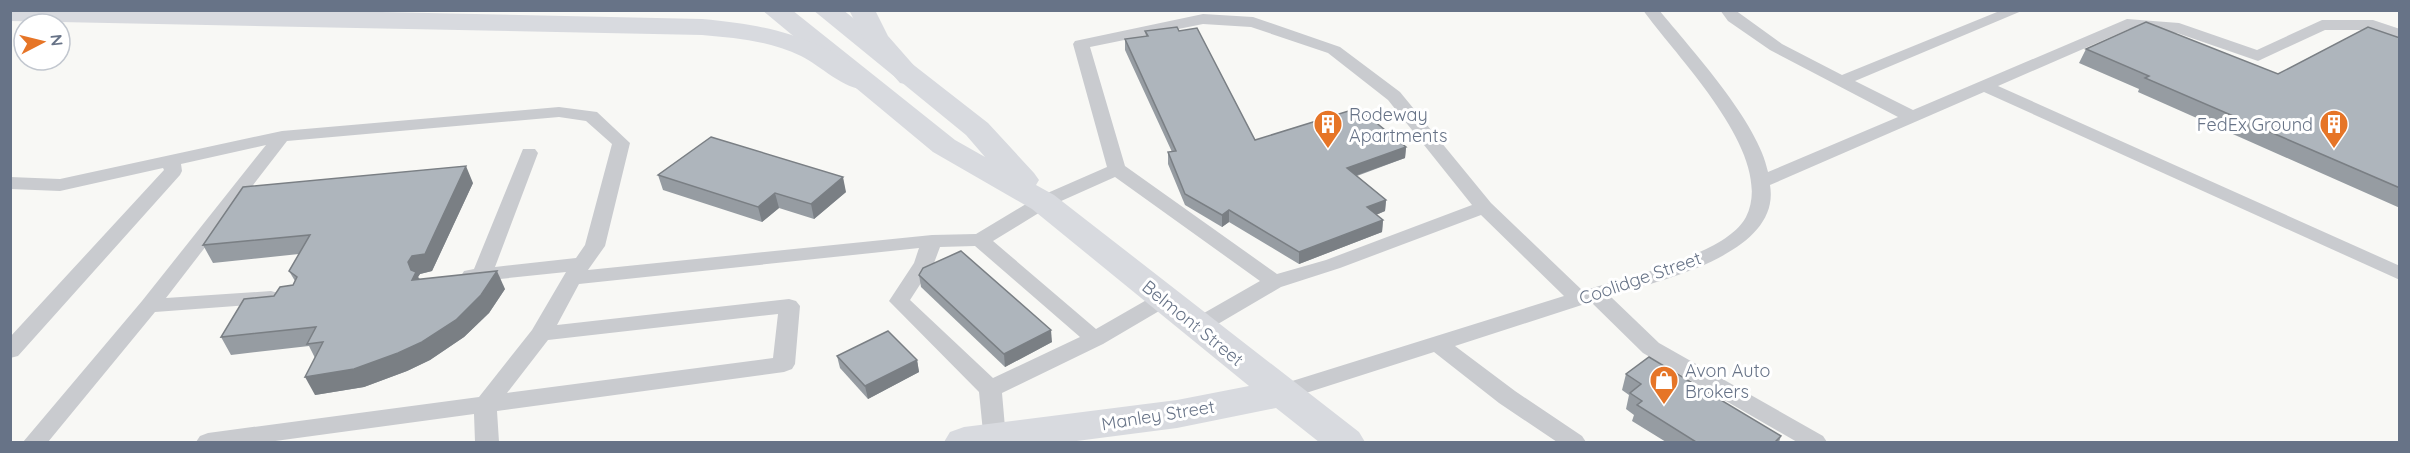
<svg xmlns="http://www.w3.org/2000/svg" width="2410" height="453" viewBox="0 0 2410 453" font-family="Quicksand,sans-serif">
<style>
.lines{fill:none;stroke-linecap:round;stroke-linejoin:round}
.lane{fill:#c9cbcf;fill-rule:evenodd}
.secondary{fill:#d8dadf;fill-rule:evenodd}
.highway{fill:#d8dadf;fill-rule:evenodd}
.wall{fill:#969ca2}
.shaded-wall{fill:#7a7f84}
.building{fill:#aeb5bc;stroke:#7a7f84;stroke-width:1.5}
.labels{text-anchor:middle;dominant-baseline:central;stroke-width:6;stroke-linejoin:round;paint-order:stroke}
.poi-label{font-size:18px;fill:#677387;stroke:#fff;text-anchor:start}
.street-label{font-size:18px;fill:#677387;stroke:#fff}
</style>
<rect width="100%" height="100%" fill="#f8f8f5"/>
<g class="lines">
<path class="lane" d="M 1643,10 L 1659,10 C 1691,49 1759,123 1768,172 L 1898,117 L 1770,50 L 1728,21 L 1720,10 L 1735,10 L 1782,44 L 1842,75 L 2002,10 L 2024,10 L 1855,81 L 1913,110 L 2127,19 L 2179,23 L 2257,50 L 2322,20 L 2373,20 L 2400,29 L 2400,40 L 2371,30 L 2325,30 L 2258,61 L 2177,33 L 2129,29 L 1998,86 L 2400,266 L 2400,280 L 1984,92 L 1770,185 C 1782,255 1657,281 1610,296 L 1659,343 L 1823,436 L 1827,442 L 1797,442 L 1643,353 L 1591,302 L 1455,346 L 1515,391 L 1582,436 L 1586,442 L 1557,442 L 1499,403 L 1434,352 L 1281,401 L 1273,399 L 1270,393 L 1273,387 L 1564,296 L 1481,215 L 1340,268 L 1281,287 L 1206,331 L 1198,333 L 1190,331 L 1187,326 L 1190,321 L 1260,281 L 1115,177 L 1050,206 L 993,241 L 1096,329 L 1157,294 L 1164,292 L 1171,294 L 1174,299 L 1171,304 L 1103,344 L 1002,393 L 1006,439 L 1004,442 L 984,442 L 979,392 L 889,301 L 914,263 L 919,248 L 579,284 L 557,325 L 789,299 L 796,301 L 800,306 L 795,364 L 792,369 L 784,372 L 497,411 L 499,442 L 475,442 L 474,414 L 268,442 L 196,442 L 200,436 L 208,433 L 479,397 L 532,330 L 566,272 L 471,282 L 464,281 L 461,276 L 464,271 L 474,269 L 523,149 L 535,149 L 538,153 L 495,267 L 576,258 L 585,245 L 612,144 L 586,121 L 559,117 L 287,141 L 166,298 L 271,291 L 278,293 L 281,298 L 278,303 L 155,312 L 48,442 L 23,442 L 142,301 L 266,145 L 181,164 L 182,171 L 180,175 L 18,356 L 10,358 L 10,337 L 164,170 L 163,168 L 60,191 L 10,189 L 10,177 L 60,179 L 282,131 L 559,107 L 597,112 L 630,143 L 605,246 L 588,270 L 932,235 L 976,234 L 1036,198 L 1107,167 L 1073,44 L 1075,41 L 1203,14 L 1253,17 L 1340,47 L 1400,92 L 1491,203 L 1583,291 C 1616,280 1659,271 1691,256 C 1709,248 1736,236 1746,217 C 1777,155 1676,57 1643,10 ZM 1203,24 L 1251,27 L 1328,53 L 1388,100 L 1472,205 L 1326,260 L 1277,274 L 1125,166 L 1090,47 ZM 975,246 L 1080,337 L 993,378 L 910,300 L 934,263 L 940,247 ZM 778,314 L 773,358 L 507,393 L 548,340 Z"/>
<polygon class="secondary" points="762,10 792,10 955,140 985,157 966,135 813,10 843,10 988,123 1034,173 1039,180 1036,185 1054,195 1359,432 1365,442 1319,442 1276,408 1177,428 1069,442 944,442 950,432 964,427 1177,400 1249,386 1032,209 933,152"/>
<g class="highway">
<path d="M 10,10 L 288,10 L 702,19 C 775,26 813,36 874,77 L 878,83 L 874,89 C 849,95 823,67 801,56 C 770,41 736,38 702,35 L 10,21 Z"/>
<polygon points="849,10 875,10 888,36 924,77 920,83 910,85 900,83 867,45"/>
</g>
</g>
<g class="wall">
<polygon points="1145,31 1179,31 1255,140 1406,147 1405,158 1357,176 1386,200 1385,211 1376,215 1383,220 1382,232 1299,264 1229,222 1222,227 1185,205 1168,164 1168,152 1172,152 1125,50 1125,39 1146,36"/>
<polygon points="2400,38 2400,208 2138,92 2139,89 2079,63 2086,49 2278,74"/>
<polygon points="658,175 846,192 814,219 779,208 762,222 663,190"/>
<polygon points="473,183 432,271 420,274 418,277 420,279 505,289 489,313 464,337 430,360 407,371 364,387 315,395 315,358 309,346 231,355 221,337 274,296 293,285 295,281 289,271 299,254 213,263 203,245"/>
<polygon points="919,275 1052,342 1005,367 921,287"/>
<polygon points="837,356 917,360 919,372 868,399 840,368"/>
<polygon points="1626,374 1781,436 1779,442 1666,442 1632,421 1634,415 1626,409 1629,395 1622,390"/>
</g>
<g class="shaded-wall">
<polygon points="1406,147 1405,158 1346,179 1347,168"/>
<polygon points="466,166 473,183 432,271 420,274 418,277 424,289 412,280 408,262"/>
<polygon points="843,177 846,192 814,219 811,204"/>
<polygon points="775,193 779,208 762,222 758,207"/>
<polygon points="1386,200 1385,211 1366,219 1367,207"/>
<polygon points="1229,210 1229,222 1222,227 1222,215"/>
<polygon points="1383,220 1382,232 1299,264 1299,252"/>
<polygon points="497,271 505,289 489,313 464,337 430,360 407,371 364,387 315,395 305,377"/>
<polygon points="1051,330 1052,342 1005,367 1004,354"/>
<polygon points="917,360 919,372 868,399 865,386"/>
</g>
<g class="building">
<polygon points="2146,22 2278,74 2368,27 2400,38 2400,188 2145,78 2149,76 2086,49"/>
<polygon points="1177,27 1179,31 1197,28 1255,140 1358,108 1406,147 1347,168 1386,200 1367,207 1383,220 1299,252 1229,210 1222,215 1185,194 1168,152 1176,151 1125,39 1148,36 1145,31"/>
<polygon points="711,137 843,177 811,204 775,193 758,207 658,175"/>
<polygon points="466,166 425,254 412,256 408,262 411,270 416,272 412,280 497,271 481,295 456,320 422,342 398,353 354,369 305,377 323,342 307,344 316,327 221,337 244,299 274,296 280,287 293,285 297,277 289,271 310,235 203,245 243,187"/>
<polygon points="961,251 1051,330 1004,354 919,275 923,268"/>
<polygon points="888,331 917,360 865,386 837,356"/>
<polygon points="1649,357 1781,436 1776,441 1778,442 1696,442 1637,405 1642,401 1630,393 1641,384 1626,374"/>
</g>
<defs>
<g id="building-pin" transform="scale(1.5)"><path d="M0 17L-7.5 6A9.5 9.5 0 1 1 7.5 6Z" fill="#e67527" stroke="#fff"/><path d="M-4-6H4V6H1V3H-1V6H-4ZM-2.5-4.3h1.7v1.8h-1.7ZM.8-4.3h1.7v1.8H.8ZM-2.5-1h1.7V.8h-1.7ZM.8-1h1.7V.8H.8Z" fill="#fff"/></g>
<g id="shop-pin" transform="scale(1.5)"><path d="M0 17L-7.5 6A9.5 9.5 0 1 1 7.5 6Z" fill="#e67527" stroke="#fff"/><path d="M-5-2.5h2.3a2.7 3.5 0 0 1 5.4 0H5L5.5 6h-11ZM-1.5-2.5h3a1.5 2.3 0 0 0-3 0Z" fill="#fff"/></g>
</defs>
<g fill-rule="evenodd">
<use href="#building-pin" x="1328" y="124"/>
<use href="#building-pin" x="2334" y="124"/>
<use href="#shop-pin" x="1664" y="380"/>
</g>
<g class="labels">
<g class="poi-label">
<text x="1349" y="114">Rodeway<tspan x="1349" dy="21">Apartments</tspan></text>
<text x="2313" y="124" text-anchor="end">FedEx Ground</text>
<text x="1685" y="370">Avon Auto<tspan x="1685" dy="21">Brokers</tspan></text>
</g>
<g class="street-label">
<text transform="translate(1640 278) rotate(-19)">Coolidge Street</text>
<text transform="translate(1193 323) rotate(39)">Belmont Street</text>
<text transform="translate(1158 415) rotate(-9)">Manley Street</text>
</g>
</g>
<rect width="2410" height="453" fill="none" stroke="#677387" stroke-width="24"/>
<g transform="translate(42 42) rotate(83)"><circle r="28" fill="#ffffff" stroke="#c2c7cf" stroke-width="1.5"/>
<path d="M0-4.5L10 22L0 15L-10 22Z" fill="#e67527"/>
<text y="-9" font-size="16" font-weight="bold" text-anchor="middle" fill="#677387">N</text>
</g>
</svg>
